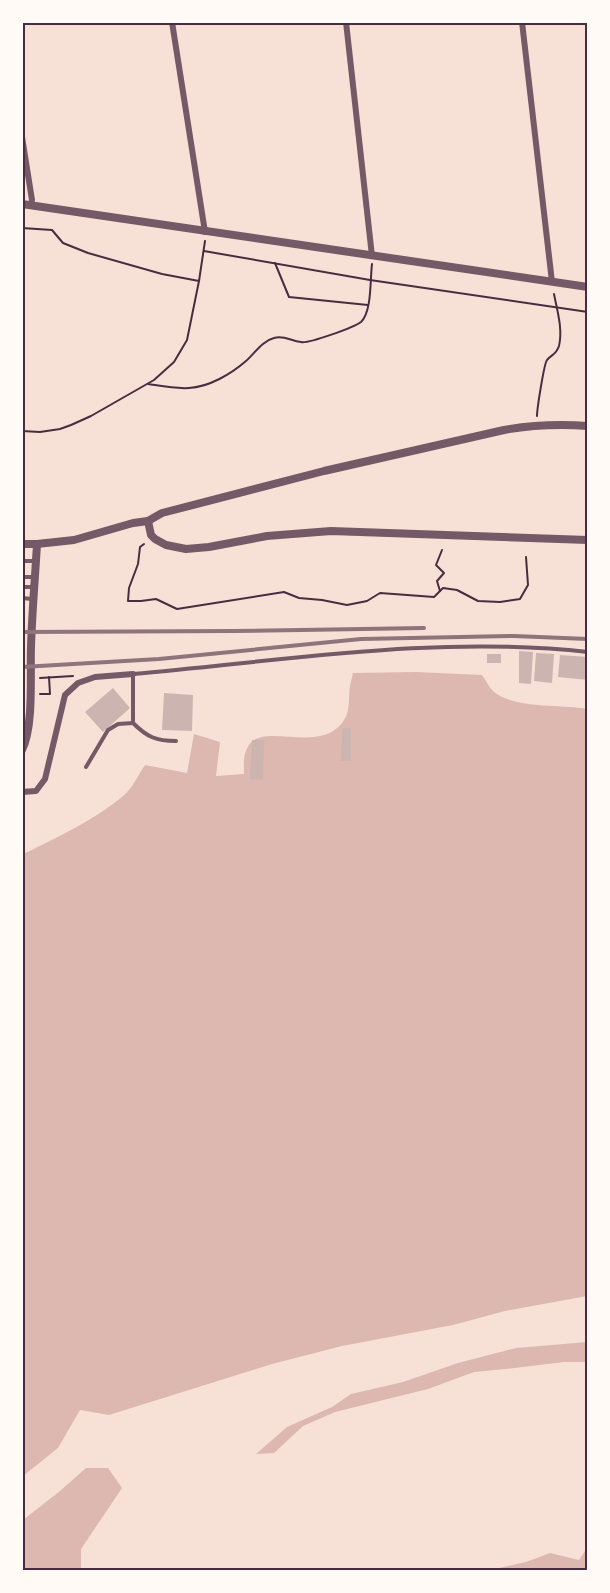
<svg xmlns="http://www.w3.org/2000/svg" width="610" height="1593" viewBox="0 0 610 1593" font-family="Commissioner,sans-serif">
<style>
.water{fill:#dcb8b0}
.building{fill:#ccb4b1}
.lines{fill:none;stroke-linecap:round;stroke-linejoin:round}
.path{stroke:#4a2c40;stroke-width:2}
.service{stroke:#755966;stroke-width:4}
.minor{stroke:#755966;stroke-width:6}
.tertiary{stroke:#755966;stroke-width:8}
.rail{stroke:#8f747c;stroke-width:4}
.neatline{fill:none;stroke:#4a2c40;stroke-width:2}
</style>
<rect width="100%" height="100%" fill="#f7e1d7"/>
<g class="water">
<path d="M 416,672 L 482,675 C 486,680 488,686 493,691 C 512,709 561,704 587,709 L 587,1296 L 505,1311 L 453,1325 L 342,1346 L 272,1364 L 109,1415 L 80,1410 L 58,1448 L 23,1476 L 23,854 C 55,839 96,819 123,796 C 133,788 138,775 145,765 L 187,773 L 194,734 L 220,742 L 216,776 L 244,774 C 244,767 243,758 246,751 C 257,717 316,756 342,723 C 351,712 348,699 350,686 C 351,682 352,677 353,673 Z"/>
<polygon points="587,1342 587,1362 564,1362 506,1369 474,1372 428,1389 335,1412 303,1426 274,1453 256,1454 287,1427 332,1407 351,1394 403,1382 458,1363 516,1348"/>
<polygon points="86,1468 108,1468 122,1488 81,1549 81,1570 23,1570 23,1520 60,1491"/>
<polygon points="587,1548 587,1570 498,1570 499,1568 526,1562 550,1553 579,1560"/>
</g>
<g class="building">
<polygon points="519,651 533,652 531,684 519,683"/>
<polygon points="536,653 554,654 552,683 534,681"/>
<rect x="487" y="654" width="14" height="9"/>
<polygon points="560,655 588,657 588,680 558,677"/>
<polygon points="113,688 130,708 103,732 85,712"/>
<polygon points="164,693 193,695 192,731 162,730"/>
<polygon points="342,728 351,728 351,761 341,761"/>
<polygon points="252,740 264,740 263,780 250,779"/>
</g>
<g class="lines">
<g class="path">
<polyline points="22,228 52,230 63,243 88,253 162,274 199,281"/>
<polyline points="204,251 370,280 588,312"/>
<polyline points="275,263 289,297 368,305"/>
<path d="M 148,384 C 161,386 175,389 189,388 C 209,387 231,374 246,361 C 255,353 262,341 274,338 C 284,335 291,341 301,342 C 308,344 355,327 361,322 C 372,312 370,279 372,264"/>
<path d="M 537,416 C 537,409 544,364 547,360 C 552,354 556,355 559,346 C 563,329 557,310 554,294"/>
<polyline points="22,431 40,432 60,429 71,425 91,416 154,380 174,362 187,340 199,281 205,241"/>
<polyline points="144,544 140,547 138,564 129,588 128,601 141,601 156,599 177,609 284,592 299,598 322,600 347,605 367,601 380,593 434,597 443,588 457,590 478,601 500,602 520,599 528,585 526,557"/>
<polyline points="440,591 437,581 444,573 436,565 442,550"/>
<polyline points="40,678 73,676"/>
<polyline points="40,694 50,694 49,677"/>
</g>
<g class="service">
<polyline points="22,561 35,561"/>
<polyline points="22,577 33,577"/>
<polyline points="22,587 33,587"/>
<polyline points="22,598 32,599"/>
<path d="M 133,723 C 147,737 156,741 176,741"/>
<path d="M 86,767 L 108,730 L 118,724 L 133,723 L 133,674 C 283,661 436,635 588,652"/>
</g>
<g class="minor">
<polyline points="172,22 205,232"/>
<polyline points="346,22 372,256"/>
<polyline points="522,22 552,282"/>
<polyline points="22,137 32,200 31,205"/>
<polyline points="22,792 36,791 45,779 65,695 78,683 95,677 133,674"/>
</g>
<g class="tertiary">
<polyline points="22,204 588,287"/>
<polyline points="148,521 151,535 155,539 166,545 186,549 209,547 267,536 331,531 588,540"/>
<path d="M 22,544 L 37,544 L 74,540 L 133,523 L 148,521 L 162,513 L 324,471 L 504,430 C 532,425 559,424 588,426"/>
<path d="M 22,750 C 34,726 30,675 31,647 C 32,613 35,579 37,544"/>
</g>
<g class="rail">
<polyline points="22,632 234,631 424,628"/>
<polyline points="22,667 159,659 361,639 514,636 588,639"/>
</g>
</g>
<rect width="610" height="1593" fill="none" stroke="#fffaf5" stroke-width="48"/>
<rect x="24" y="24" width="562" height="1545" class="neatline"/>
</svg>
